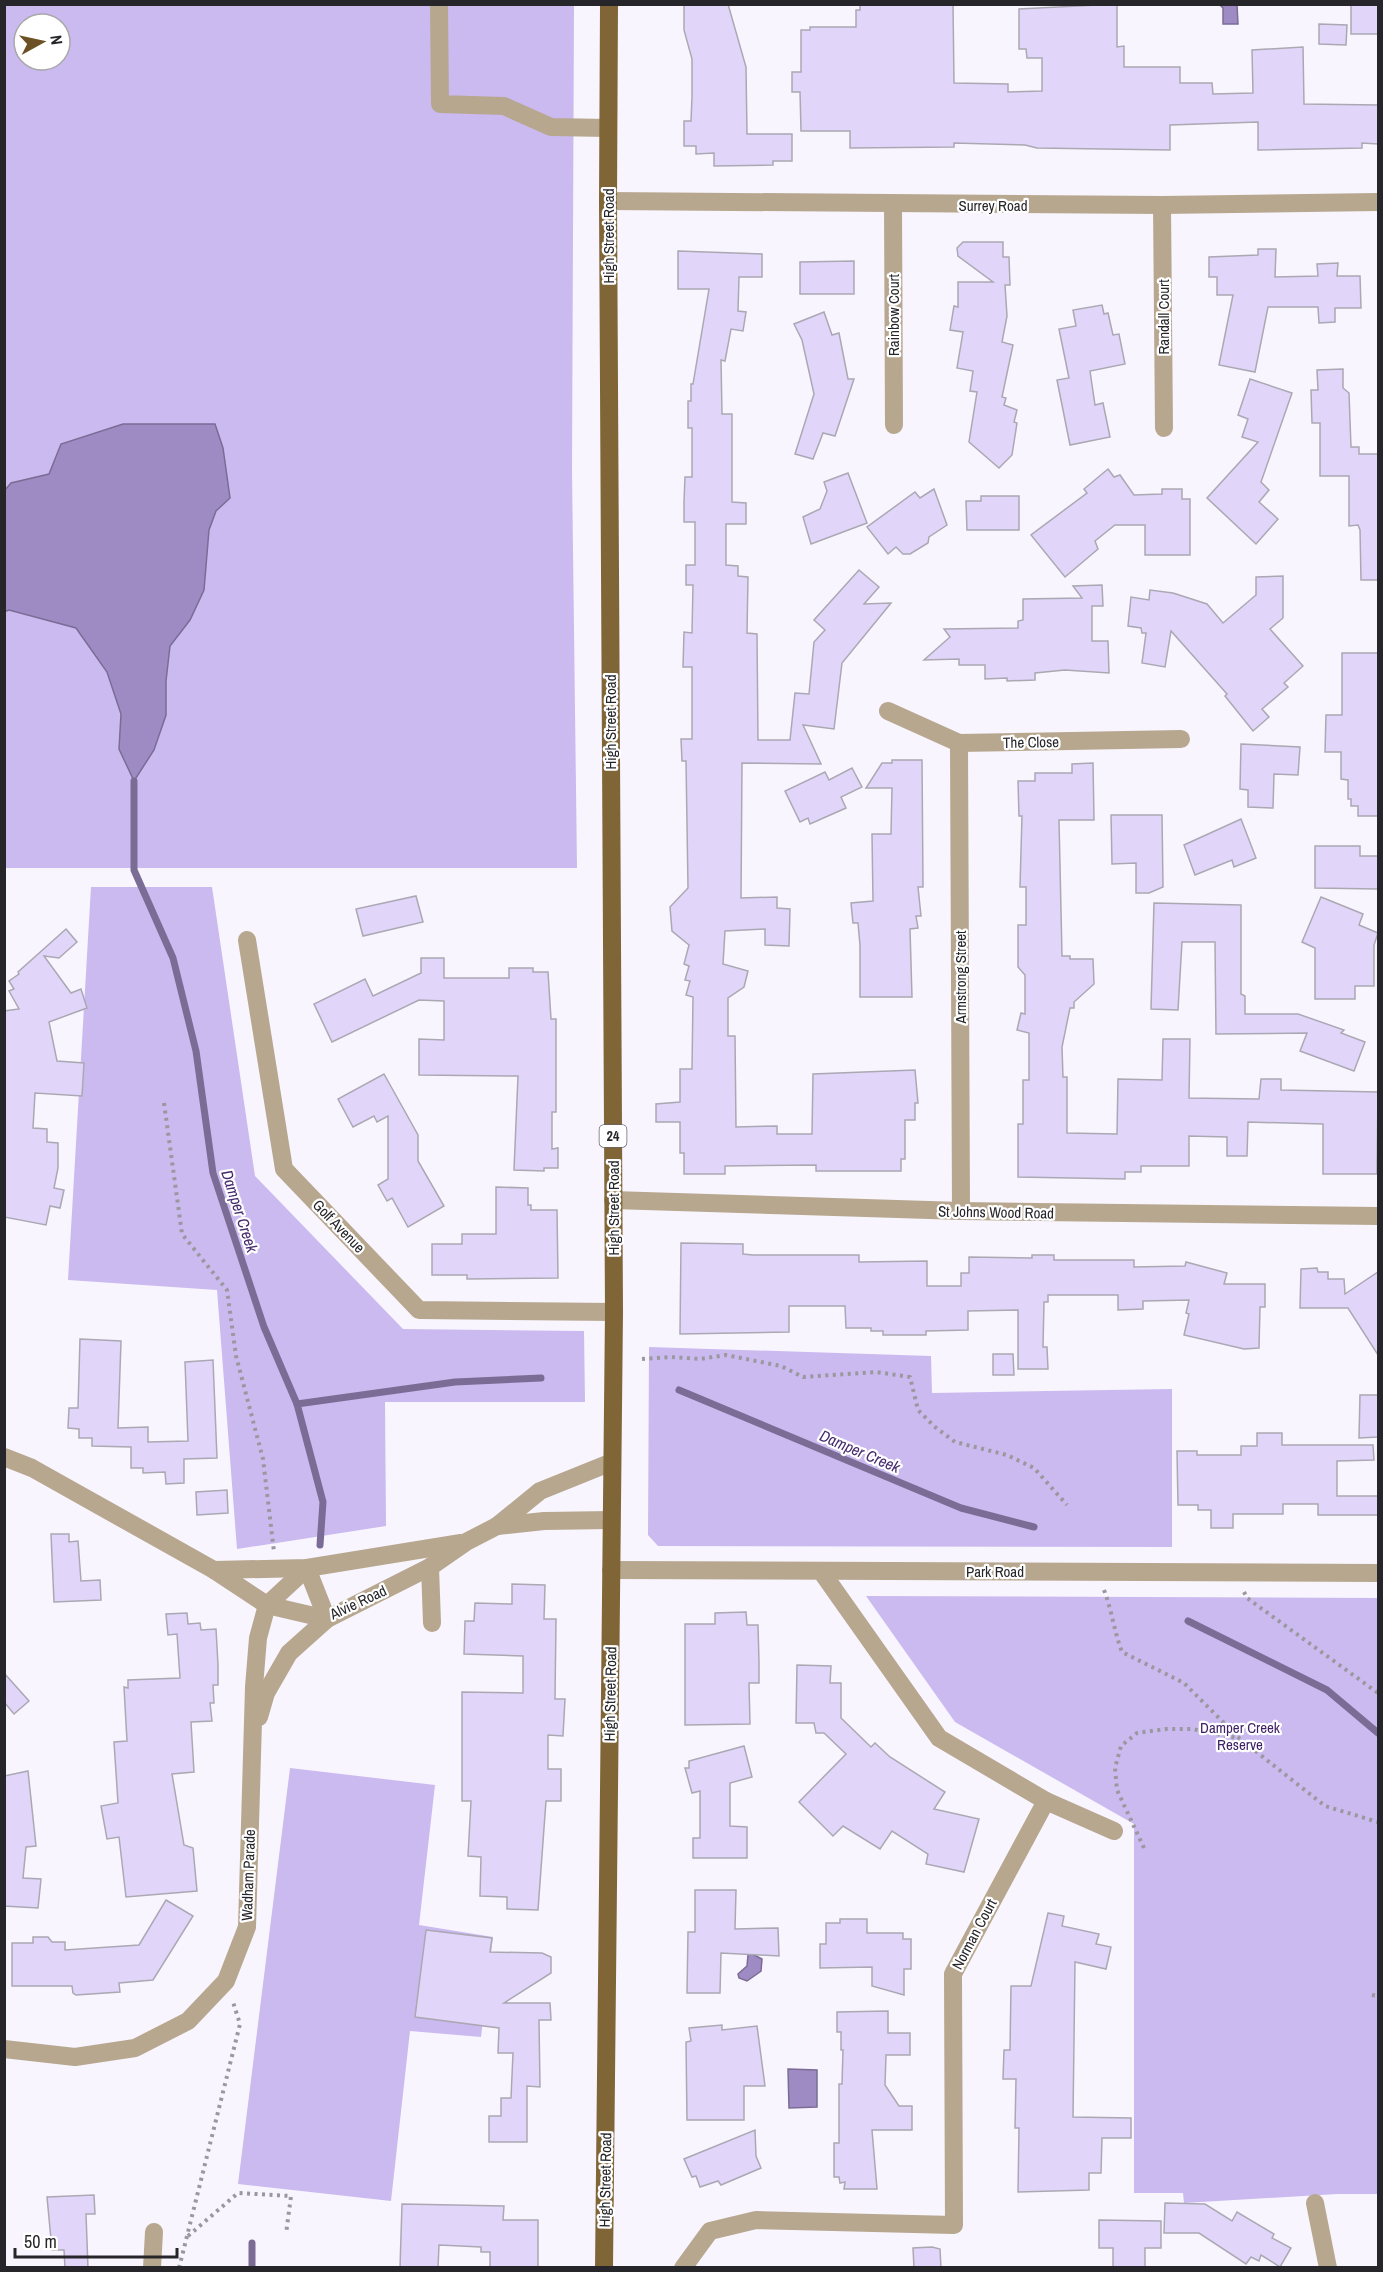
<svg xmlns="http://www.w3.org/2000/svg" width="1383" height="2272" viewBox="0 0 1383 2272" font-family="'Archivo Narrow',sans-serif">
<style>
.green{fill:#cbbaf0;fill-rule:evenodd}
.water{fill:#9f8bc4;stroke:#7b6c96;stroke-width:1.5}
.lines{fill:none;stroke-linecap:round;stroke-linejoin:round}
.stream{stroke:#7b6c96;stroke-width:7}
.building{fill:#e1d6fa;stroke:#aba8b3;stroke-width:1.5}
.path{stroke:#9a989e;stroke-width:4;stroke-dasharray:3 4.5;stroke-linecap:butt}
.minor{stroke:#b7a78f;stroke-width:18}
.major{stroke:#806537;stroke-width:18}
.labels{text-anchor:middle;dominant-baseline:central;stroke-width:4.5;stroke-linejoin:round;paint-order:stroke}
.shield{fill:#fff;stroke:#676669;stroke-width:1.5}
.shield-label{font-size:14px;font-weight:bold;fill:#262529}
.street-label{font-size:15px;fill:#262529;stroke:#fff}
.park-label{font-size:15px;fill:#402367;stroke:#fff}
.water-label{font-size:16px;font-style:italic;fill:#462a6e;stroke:#fff}
</style>
<rect width="100%" height="100%" fill="#f8f5fe"/>
<g class="green">
<path d="M 4,5 L 574,5 L 572,470 L 577,868 L 5,868 ZM 24,24 L 60,24 L 60,60 L 24,60 Z"/>
<polygon points="91,887 212,887 255,1176 403,1329 584,1331 585,1402 385,1402 386,1526 237,1549 217,1290 68,1280"/>
<polygon points="649,1347 931,1356 932,1393 1172,1389 1172,1547 658,1546 648,1535"/>
<polygon points="866,1596 1378,1598 1378,2194 1337,2194 1184,2203 1183,2193 1134,2193 1134,1824 955,1722"/>
<polygon points="290,1768 435,1785 419,1925 493,1937 481,2037 410,2031 391,2201 238,2184"/>
</g>
<g class="water">
<polygon points="1220,5 1237,5 1238,24 1223,24 1223,8"/>
<polygon points="123,424 215,424 223,448 230,498 216,511 209,530 204,590 190,620 170,646 166,681 166,715 154,750 134,781 119,749 121,714 107,672 76,628 9,610 4,612 5,490 11,483 49,474 61,444"/>
<polygon points="752,1954 762,1959 761,1971 747,1981 739,1978 738,1974 747,1966 748,1955"/>
<polygon points="788,2069 817,2070 817,2107 789,2108"/>
</g>
<g class="lines">
<g class="stream">
<polyline points="134,781 134,870 173,958 196,1051 213,1173 264,1327 297,1404 455,1382 541,1378"/>
<polyline points="679,1390 961,1508 1034,1527"/>
<polyline points="297,1404 323,1502 320,1545"/>
<polyline points="1188,1621 1327,1690 1378,1733"/>
<polyline points="252,2268 252,2243"/>
</g>
</g>
<g class="building">
<polygon points="684,4 728,4 746,67 747,134 792,134 792,161 773,161 773,165 714,166 714,153 696,154 696,146 684,146 684,121 691,121 692,97 692,59 684,30"/>
<polygon points="860,4 953,4 954,83 1008,84 1008,92 1042,91 1042,58 1027,58 1026,49 1019,49 1019,9 1117,4 1117,47 1124,46 1124,67 1180,67 1180,83 1212,83 1213,94 1253,93 1252,50 1303,47 1304,104 1378,105 1378,144 1362,143 1362,148 1258,150 1258,122 1170,125 1170,150 1037,148 1025,145 954,143 954,147 850,148 850,131 801,131 800,92 792,92 792,72 801,72 801,30 810,30 810,27 856,27 856,10 860,10"/>
<rect x="1351" y="4" width="27" height="30"/>
<polygon points="1319,24 1347,25 1346,45 1319,44"/>
<polygon points="963,242 1003,242 1003,257 1009,257 1010,285 1005,285 1007,316 1002,342 1013,345 1002,397 1006,398 1004,405 1017,410 1014,422 1017,423 1012,455 999,468 969,442 977,392 970,391 973,371 957,368 963,332 950,330 954,306 958,307 958,282 993,282 958,256 957,248"/>
<polygon points="1258,249 1276,249 1275,277 1318,276 1317,264 1338,263 1337,276 1360,276 1361,308 1335,308 1335,322 1319,323 1318,307 1268,307 1255,372 1219,365 1233,295 1217,295 1217,277 1209,277 1209,257 1258,255"/>
<polygon points="678,251 762,254 762,277 739,277 738,311 746,312 743,331 731,329 725,361 721,360 722,414 732,414 732,502 746,503 746,524 726,524 726,565 738,566 738,576 748,577 747,633 757,634 758,740 790,740 795,693 809,694 814,642 825,630 814,620 859,570 879,587 864,604 891,603 842,663 834,729 803,725 821,764 742,763 741,898 777,897 777,908 790,909 789,946 765,945 765,929 725,931 723,964 748,971 744,987 728,998 728,1036 735,1036 736,1127 777,1126 777,1134 812,1134 813,1074 915,1070 918,1103 915,1103 915,1120 905,1120 905,1159 901,1159 901,1171 816,1171 816,1165 725,1166 725,1174 684,1174 684,1153 680,1153 680,1122 656,1122 656,1104 680,1102 680,1069 692,1069 693,997 686,995 690,981 685,980 689,966 684,964 689,945 672,931 670,907 688,888 686,761 682,761 681,739 692,739 692,667 683,667 684,632 692,633 693,585 686,585 686,565 695,565 695,522 684,522 684,502 685,477 692,477 692,428 688,428 688,401 691,401 691,384 693,384 709,289 678,289"/>
<polygon points="854,261 854,294 800,294 800,262"/>
<polygon points="1102,305 1104,314 1108,313 1113,335 1119,334 1125,364 1090,371 1095,405 1103,403 1110,437 1070,445 1057,380 1069,378 1059,329 1076,326 1073,310"/>
<polygon points="824,312 832,335 839,333 848,379 854,379 835,436 823,433 813,459 795,454 814,394 802,340 794,324"/>
<polygon points="1343,369 1343,388 1349,393 1351,447 1359,447 1359,454 1378,454 1378,580 1361,580 1360,530 1358,525 1349,526 1349,476 1320,476 1320,423 1312,423 1311,390 1318,390 1317,370"/>
<polygon points="1250,379 1292,393 1261,482 1269,490 1259,502 1278,519 1256,544 1207,498 1258,442 1242,437 1248,419 1238,415"/>
<polygon points="1108,469 1114,477 1120,475 1134,495 1162,494 1162,489 1182,489 1182,499 1190,499 1190,555 1145,555 1145,525 1115,525 1095,541 1098,549 1065,577 1031,535 1087,493 1084,489"/>
<polygon points="848,473 867,523 811,544 803,517 820,509 827,491 824,482"/>
<polygon points="934,489 947,525 929,537 928,543 910,554 903,554 896,547 888,554 867,527 915,492 920,498"/>
<polygon points="981,496 1019,496 1019,530 967,530 966,501 981,501"/>
<polygon points="1283,576 1283,618 1270,629 1303,666 1284,683 1288,687 1262,709 1269,717 1253,731 1225,696 1227,694 1171,631 1165,667 1142,663 1146,633 1142,633 1141,628 1128,626 1131,597 1149,600 1150,590 1173,593 1207,604 1223,623 1256,595 1256,577"/>
<polygon points="1102,585 1103,606 1092,606 1092,641 1108,641 1109,673 1065,670 1035,673 1035,680 1007,681 1007,678 985,679 985,665 959,665 959,659 924,660 950,637 944,629 1018,628 1018,621 1023,620 1023,599 1082,598 1073,586"/>
<polygon points="1342,653 1378,653 1378,816 1358,816 1358,806 1351,806 1351,799 1348,799 1348,780 1341,779 1341,752 1325,752 1326,715 1342,715"/>
<polygon points="1241,744 1300,747 1298,775 1274,774 1273,808 1248,807 1248,790 1240,789"/>
<polygon points="892,760 922,760 923,887 918,887 921,916 916,916 918,928 910,929 912,997 860,997 860,945 858,923 853,923 851,903 873,901 872,834 891,834 892,788 866,788 882,763 892,763"/>
<polygon points="1093,763 1094,820 1059,820 1062,956 1070,956 1070,959 1093,959 1094,984 1074,1002 1074,1008 1070,1008 1062,1047 1063,1077 1067,1077 1067,1133 1117,1134 1118,1079 1162,1080 1163,1039 1190,1039 1189,1098 1259,1099 1261,1079 1281,1079 1281,1090 1378,1092 1377,1174 1323,1174 1323,1124 1248,1122 1247,1156 1227,1156 1227,1137 1189,1136 1189,1166 1141,1166 1141,1172 1125,1172 1125,1179 1018,1177 1018,1124 1023,1124 1023,1080 1029,1080 1029,1033 1017,1030 1021,1013 1025,1014 1025,975 1018,967 1018,925 1026,925 1026,887 1020,887 1022,816 1019,816 1018,781 1035,781 1035,773 1072,773 1072,764"/>
<polygon points="852,768 862,787 841,797 846,808 810,824 808,818 800,822 785,791 825,772 829,780"/>
<polygon points="1111,815 1162,815 1163,887 1149,893 1136,893 1136,863 1112,864"/>
<polygon points="1241,819 1256,858 1234,867 1232,860 1195,875 1184,845"/>
<polygon points="1315,846 1360,846 1360,856 1378,856 1378,889 1315,888"/>
<polygon points="416,896 423,922 363,936 356,909"/>
<polygon points="1321,897 1363,914 1359,925 1378,933 1374,945 1374,986 1355,986 1355,999 1315,999 1315,948 1302,942"/>
<polygon points="1154,903 1241,905 1241,994 1245,996 1245,1014 1298,1014 1344,1030 1341,1033 1365,1042 1354,1071 1300,1051 1307,1033 1216,1034 1215,942 1182,942 1178,1010 1151,1009"/>
<polygon points="66,929 77,942 59,958 44,956 71,993 81,989 87,1008 49,1022 57,1061 84,1063 82,1096 35,1093 33,1128 47,1129 47,1142 58,1143 58,1168 54,1188 64,1190 60,1208 50,1206 46,1225 4,1217 4,1011 19,1009 9,991 14,989 9,981 19,974 18,972"/>
<polygon points="421,958 444,958 444,978 509,978 509,968 533,968 533,972 548,972 551,1019 556,1019 556,1112 552,1112 552,1149 558,1148 558,1168 544,1168 544,1171 514,1170 518,1076 419,1075 419,1039 444,1040 444,1001 419,1000 332,1042 314,1004 365,979 373,996 421,973"/>
<polygon points="384,1074 418,1135 418,1161 444,1206 408,1227 392,1198 387,1201 378,1185 388,1179 388,1116 377,1122 374,1116 353,1127 338,1099"/>
<polygon points="496,1187 528,1188 528,1205 531,1205 531,1210 557,1210 558,1278 467,1279 467,1275 432,1275 432,1244 462,1244 462,1234 496,1234"/>
<polygon points="681,1243 743,1244 743,1254 753,1255 859,1255 859,1262 927,1261 927,1286 961,1286 961,1273 969,1273 969,1257 1032,1258 1032,1255 1054,1255 1054,1260 1134,1260 1134,1267 1185,1266 1186,1262 1227,1273 1224,1284 1265,1284 1265,1307 1260,1307 1259,1348 1244,1349 1184,1335 1189,1314 1186,1313 1189,1300 1143,1301 1143,1309 1118,1310 1118,1295 1048,1295 1048,1302 1044,1302 1043,1347 1047,1347 1048,1369 1018,1369 1018,1310 968,1311 968,1330 926,1331 926,1335 883,1335 883,1331 871,1331 871,1328 846,1328 845,1306 789,1306 789,1332 680,1334"/>
<polygon points="1317,1268 1318,1272 1328,1272 1328,1279 1344,1279 1345,1294 1378,1272 1378,1355 1348,1308 1300,1308 1301,1269"/>
<polygon points="80,1339 121,1341 118,1428 148,1427 148,1442 188,1441 185,1362 213,1360 217,1458 184,1459 184,1483 166,1484 165,1472 143,1473 143,1468 131,1468 131,1447 92,1446 92,1438 79,1438 79,1429 68,1428 69,1408 78,1408"/>
<polygon points="993,1354 1013,1354 1014,1375 993,1375"/>
<polygon points="1360,1395 1378,1395 1378,1437 1359,1438"/>
<polygon points="1257,1433 1282,1433 1282,1445 1373,1445 1374,1460 1337,1461 1337,1496 1378,1496 1378,1515 1318,1515 1318,1504 1283,1504 1283,1514 1233,1514 1233,1528 1211,1528 1211,1510 1198,1510 1198,1505 1178,1505 1177,1451 1197,1451 1197,1455 1241,1455 1241,1446 1257,1446"/>
<polygon points="227,1490 228,1513 197,1515 196,1492"/>
<polygon points="51,1534 69,1534 69,1542 78,1541 81,1581 100,1580 101,1600 54,1602"/>
<polygon points="512,1584 545,1585 544,1619 556,1619 555,1699 565,1699 563,1736 548,1735 548,1769 561,1769 561,1801 546,1801 538,1910 507,1909 507,1897 480,1896 481,1857 468,1856 471,1801 462,1801 462,1692 523,1693 523,1656 464,1654 465,1621 474,1621 475,1603 512,1604"/>
<polygon points="746,1612 747,1625 758,1625 759,1662 759,1683 749,1683 750,1724 685,1725 685,1624 715,1624 715,1613"/>
<polygon points="187,1613 188,1624 200,1623 201,1630 216,1629 218,1665 218,1685 213,1685 214,1703 210,1703 212,1721 191,1722 194,1772 172,1774 184,1845 193,1848 197,1891 126,1897 119,1837 107,1839 101,1806 118,1803 114,1742 127,1741 124,1687 128,1688 128,1680 180,1678 177,1634 168,1635 166,1614"/>
<polygon points="797,1665 831,1666 830,1683 841,1683 841,1718 871,1747 875,1743 890,1757 945,1792 934,1809 979,1819 964,1872 926,1864 928,1854 892,1831 880,1849 843,1826 833,1836 799,1802 846,1754 824,1733 816,1733 814,1723 796,1723"/>
<polygon points="4,1673 29,1701 14,1714 4,1702"/>
<polygon points="744,1746 752,1777 730,1783 730,1826 747,1827 747,1858 693,1858 693,1838 700,1838 700,1791 692,1793 685,1768 689,1768 689,1761"/>
<polygon points="28,1771 36,1846 26,1847 23,1878 41,1879 38,1908 4,1906 4,1776"/>
<polygon points="695,1890 736,1890 735,1929 778,1928 779,1956 721,1953 720,1993 687,1993 688,1932 695,1932"/>
<polygon points="166,1900 193,1916 153,1980 119,1983 120,1992 76,1995 73,1993 72,1986 12,1986 12,1943 33,1943 33,1937 48,1937 52,1942 65,1942 65,1950 139,1945"/>
<polygon points="1048,1913 1064,1916 1062,1926 1099,1934 1096,1944 1111,1947 1106,1969 1075,1962 1073,2117 1131,2118 1131,2138 1102,2138 1101,2173 1089,2173 1089,2190 1018,2192 1019,2128 1015,2128 1016,2079 1003,2079 1004,2050 1010,2050 1011,1986 1031,1986"/>
<polygon points="840,1919 867,1919 867,1933 903,1933 903,1939 911,1939 911,1969 904,1969 904,1995 872,1986 872,1967 820,1968 820,1944 826,1944 826,1923 840,1923"/>
<polygon points="426,1930 492,1938 490,1952 542,1953 551,1957 551,1973 504,2003 550,2003 551,2020 539,2020 540,2087 527,2086 527,2142 489,2142 489,2116 501,2116 501,2098 511,2098 513,2053 498,2053 499,2028 415,2017"/>
<polygon points="888,2011 888,2033 910,2033 910,2055 886,2055 885,2085 899,2106 912,2106 912,2130 872,2130 877,2189 844,2189 845,2182 840,2183 839,2177 834,2177 834,2143 839,2143 839,2084 842,2084 843,2050 841,2050 841,2032 837,2032 837,2012"/>
<polygon points="722,2025 722,2030 757,2026 765,2086 744,2086 744,2120 687,2120 686,2042 691,2041 689,2028"/>
<polygon points="755,2130 756,2156 761,2168 721,2185 718,2181 700,2187 696,2176 692,2177 684,2159"/>
<polygon points="94,2195 95,2214 86,2214 88,2268 65,2268 64,2250 52,2250 47,2197"/>
<polygon points="1165,2203 1205,2204 1232,2221 1237,2212 1274,2234 1272,2238 1291,2248 1280,2267 1261,2255 1259,2261 1251,2257 1246,2264 1199,2233 1164,2233"/>
<polygon points="402,2204 504,2206 503,2220 538,2220 538,2268 490,2268 490,2252 481,2252 481,2247 439,2245 438,2268 400,2268"/>
<polygon points="1099,2220 1161,2221 1161,2248 1145,2248 1145,2268 1113,2268 1113,2248 1099,2248"/>
<polygon points="932,2247 940,2249 941,2268 914,2268 913,2248"/>
</g>
<g class="lines">
<g class="path">
<polyline points="164,1103 182,1234 227,1290 236,1356 263,1459 274,1552"/>
<polyline points="642,1359 670,1357 700,1359 726,1355 781,1366 803,1377 876,1372 910,1377 918,1410 935,1427 955,1442 1007,1455 1034,1468 1067,1505"/>
<path d="M 1104,1590 C 1112,1611 1114,1631 1122,1652 L 1184,1683 L 1239,1738 L 1325,1806 L 1378,1822"/>
<polyline points="1244,1592 1247,1598 1378,1693"/>
<polyline points="1144,1848 1117,1790 1115,1768 1121,1746 1137,1733 1166,1729 1192,1729 1237,1738"/>
<polyline points="1372,1995 1378,1996"/>
<polyline points="188,2236 238,2193 291,2196 286,2234"/>
<polyline points="179,2268 240,2024 233,2002"/>
</g>
<g class="minor">
<polyline points="439,4 440,104 504,106 551,127 608,128"/>
<polyline points="608,201 1162,205 1378,202"/>
<polyline points="893,205 894,425"/>
<polyline points="1162,205 1164,428"/>
<polyline points="888,711 959,743 1181,739"/>
<polyline points="959,743 961,1211"/>
<polyline points="247,940 284,1169 419,1310 614,1312"/>
<polyline points="613,1200 961,1211 1378,1216"/>
<polyline points="4,1457 32,1468 214,1570 267,1605 327,1619"/>
<polyline points="497,1526 544,1521 611,1520"/>
<polyline points="430,1567 432,1623"/>
<polyline points="214,1570 307,1568 461,1543"/>
<polyline points="611,1570 1378,1573"/>
<polyline points="821,1571 939,1738 1046,1801 1114,1831"/>
<polyline points="259,1717 266,1693 289,1653 327,1619 430,1567 466,1542 497,1526 540,1491 612,1462"/>
<polyline points="4,2049 75,2057 135,2048 188,2021 226,1981 247,1927 254,1687 258,1638 267,1605 307,1568 327,1619"/>
<polyline points="1315,2203 1328,2268"/>
<polyline points="152,2268 154,2232"/>
<polyline points="683,2268 710,2231 756,2220 954,2225 953,1974 1046,1801"/>
</g>
<polyline class="major" points="604,2268 614,1312 608,201 609,4"/>
</g>
<g class="labels">
<rect class="shield" x="599.5" y="1125" width="27" height="22" rx="4.5"/>
<g class="shield-label">
<text x="613" y="1136">24</text>
</g>
<g class="street-label">
<text x="993" y="205">Surrey Road</text>
<text transform="translate(608 236) rotate(-90)">High Street Road</text>
<text transform="translate(893 315) rotate(-90)">Rainbow Court</text>
<text transform="translate(1163 317) rotate(-90)">Randall Court</text>
<text transform="translate(610 722) rotate(-90)">High Street Road</text>
<text transform="translate(1031 742) rotate(-1)">The Close</text>
<text transform="translate(960 977) rotate(-90)">Armstrong Street</text>
<text transform="translate(613 1208) rotate(-90)">High Street Road</text>
<text transform="translate(996 1212) rotate(1)">St Johns Wood Road</text>
<text transform="translate(339 1226) rotate(46)">Golf Avenue</text>
<text x="995" y="1571">Park Road</text>
<text transform="translate(358 1602) rotate(-25)">Alvie Road</text>
<text transform="translate(610 1694) rotate(-89)">High Street Road</text>
<text transform="translate(248 1875) rotate(-88)">Wadham Parade</text>
<text transform="translate(974 1934) rotate(-62)">Norman Court</text>
<text transform="translate(605 2180) rotate(-89)">High Street Road</text>
</g>
<g class="park-label">
<text x="1240" y="1727">Damper Creek<tspan x="1240" dy="17">Reserve</tspan></text>
</g>
<g class="water-label">
<text transform="translate(240 1211) rotate(72)">Damper Creek</text>
<text transform="translate(860 1451) rotate(23)">Damper Creek</text>
</g>
</g>
<rect width="1383" height="2272" fill="none" stroke="#262529" stroke-width="12"/>
<g transform="translate(42 42) rotate(82)"><circle r="28" fill="#ffffff" stroke="#a8a8a9" stroke-width="1.5"/>
<path d="M0-4.5L10 22L0 15L-10 22Z" fill="#6c5124"/>
<text y="-9" font-size="16" font-weight="bold" text-anchor="middle" fill="#262529">N</text>
</g>
<path d="M15 2248v9h162v-9" fill="none" stroke="#262529" stroke-width="3"/>
<text x="24" y="2248" font-size="18" fill="#262529" stroke="#ffffff" stroke-width="4.5" paint-order="stroke">50 m</text>
</svg>
